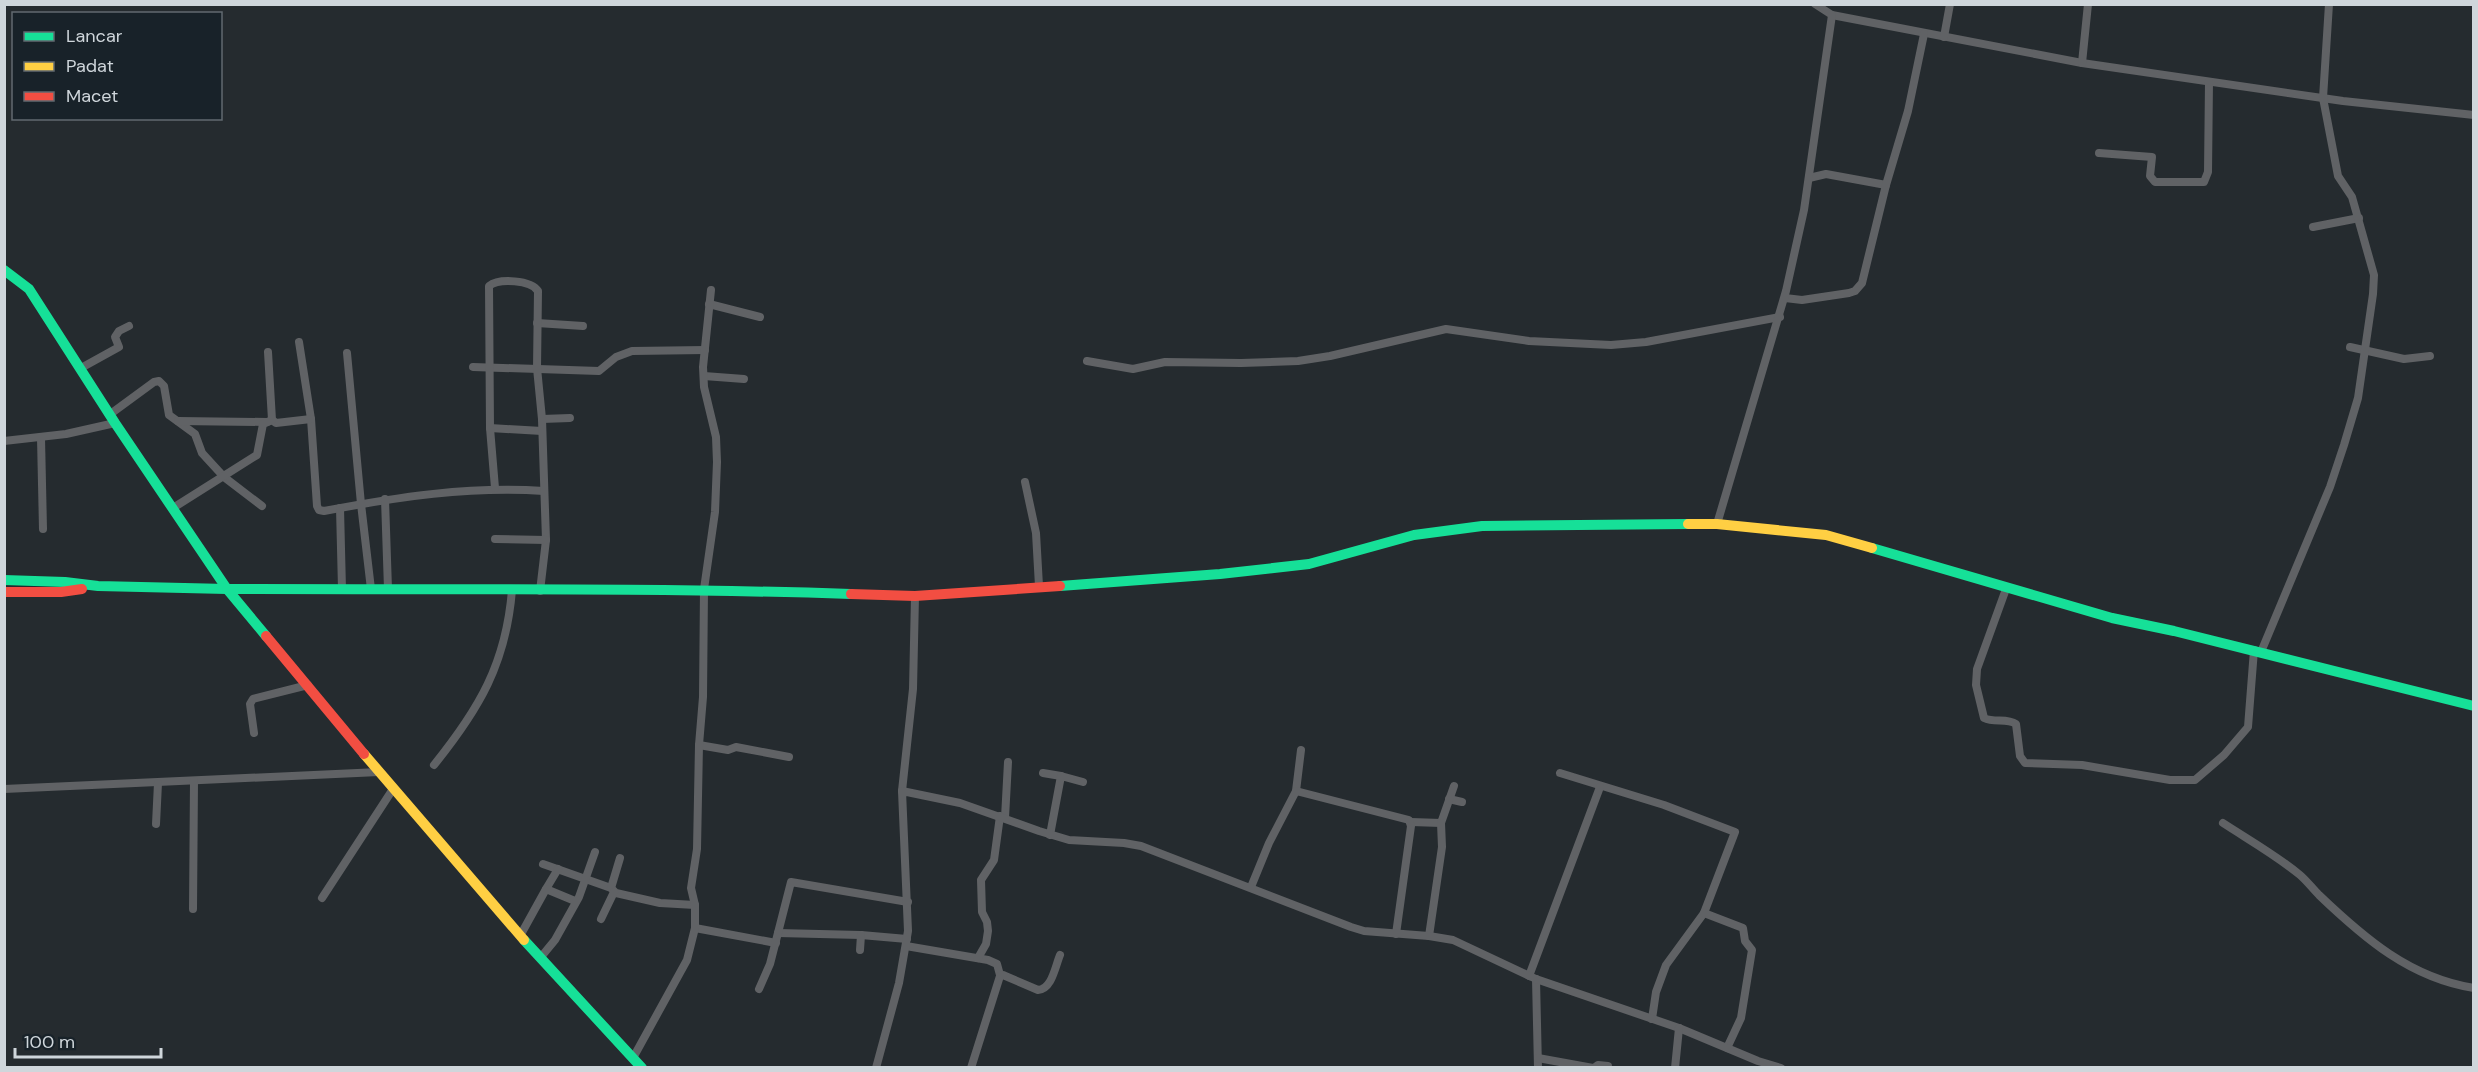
<svg xmlns="http://www.w3.org/2000/svg" width="2478" height="1072" viewBox="0 0 2478 1072" font-family="'DM Sans',sans-serif">
<style>
.lines{fill:none;stroke-linecap:round;stroke-linejoin:round}
.street{stroke:#606265;stroke-width:8}
.fast{stroke:#16e098;stroke-width:10}
.slow{stroke:#ffcf43;stroke-width:10}
.jam{stroke:#f24e42;stroke-width:10}
</style>
<rect width="100%" height="100%" fill="#252b2f"/>
<g class="lines">
<g class="street">
<polyline points="1832,15 2082,63 2343,101 2474,115"/>
<polyline points="1944,37 1950,4"/>
<polyline points="2082,63 2088,4"/>
<polyline points="2099,153 2152,157 2150,176 2155,182 2204,182 2208,172 2209,82"/>
<polyline points="1809,178 1826,174 1886,185"/>
<polyline points="2313,227 2359,218"/>
<polyline points="1785,298 1802,300 1849,293 1855,291 1862,283 1886,185 1908,111 1924,34"/>
<polyline points="709,304 760,317"/>
<polyline points="537,323 583,326"/>
<path d="M 299,342 L 311,419 L 317,506 L 319,510 L 324,511 C 397,497 469,486 544,491"/>
<polyline points="2350,347 2404,359 2430,356"/>
<polyline points="347,353 361,504 371,589"/>
<polyline points="1087,361 1133,369 1165,362 1241,363 1298,361 1330,356 1446,329 1529,341 1611,345 1646,342 1780,317"/>
<polyline points="473,367 599,371 616,357 632,351 705,350"/>
<polyline points="81,368 119,347 115,337 119,331 129,326"/>
<polyline points="704,376 744,379"/>
<polyline points="109,415 154,382 159,381 164,386 169,415 195,434 202,453 224,477 262,506"/>
<polyline points="542,419 570,418"/>
<polyline points="272,420 276,423 311,419"/>
<polyline points="178,421 267,422"/>
<polyline points="490,428 542,431"/>
<polyline points="41,438 43,529"/>
<polyline points="4,441 66,434 115,423"/>
<polyline points="1025,482 1036,533 1039,586"/>
<path d="M 495,488 L 490,428 L 489,286 C 499,278 531,280 538,291 L 537,368 L 542,419 L 546,540 L 540,591"/>
<polyline points="385,499 388,589"/>
<polyline points="173,508 257,455 263,424 272,420 268,352"/>
<polyline points="340,508 342,589"/>
<polyline points="1717,524 1786,291 1804,210 1832,15 1815,4"/>
<polyline points="495,539 546,540"/>
<path d="M 2006,589 L 1977,669 L 1976,685 L 1984,718 C 1994,723 2007,718 2016,724 L 2020,756 L 2025,763 L 2082,765 L 2170,780 L 2195,780 L 2224,755 L 2248,727 L 2254,650"/>
<polyline points="2261,652 2330,487 2344,445 2358,398 2373,294 2374,275 2352,197 2338,176 2323,98 2329,4"/>
<polyline points="254,733 250,704 253,699 308,685"/>
<polyline points="699,745 728,750 736,747 789,757"/>
<path d="M 434,765 C 479,709 506,664 512,590"/>
<polyline points="1043,773 1061,776"/>
<polyline points="1560,773 1664,805 1735,832 1704,913 1666,965 1656,992 1652,1019"/>
<polyline points="4,789 379,772"/>
<polyline points="902,791 913,689 915,596"/>
<polyline points="1296,791 1301,750"/>
<polyline points="1449,799 1462,802"/>
<polyline points="1005,818 1008,762"/>
<polyline points="1411,822 1441,823 1454,786"/>
<path d="M 2223,823 C 2249,840 2276,855 2300,875 C 2307,881 2312,888 2319,895 C 2364,938 2410,978 2474,988"/>
<polyline points="156,824 158,783"/>
<polyline points="1050,835 1061,776 1083,782"/>
<polyline points="543,864 611,888 616,893 660,903 695,905"/>
<polyline points="1251,887 1269,843 1296,791 1409,820 1411,826 1396,934"/>
<polyline points="611,888 620,858"/>
<polyline points="546,889 558,869"/>
<polyline points="322,898 393,789"/>
<polyline points="193,909 194,781"/>
<polyline points="1704,913 1743,928 1745,941 1752,950 1741,1018 1727,1048"/>
<polyline points="601,919 614,892"/>
<polyline points="695,928 776,943"/>
<polyline points="778,933 861,935 907,939"/>
<polyline points="520,936 546,889 575,901"/>
<polyline points="1429,936 1442,847 1441,823"/>
<polyline points="906,946 988,960 997,964 1000,975"/>
<polyline points="860,950 861,935"/>
<polyline points="541,957 555,940 579,897 595,852"/>
<polyline points="978,958 986,944 988,931 987,922 982,912 981,880 994,860 1000,816"/>
<polyline points="1529,976 1600,787"/>
<polyline points="1536,979 1538,1068"/>
<polyline points="759,989 770,964 791,882 908,902"/>
<polyline points="633,1058 687,960 695,928 695,905 691,888 697,849 699,745 703,697 704,589 715,512 717,462 716,437 704,387 703,367 711,290"/>
<polyline points="1538,1058 1593,1068"/>
<polyline points="876,1068 899,983 908,931 902,791 960,803 1039,831 1069,840 1124,843 1141,846 1351,927 1364,931 1429,936 1453,940 1536,979 1679,1028 1758,1061 1781,1068"/>
<path d="M 971,1068 L 1000,976 L 1003,975 L 1038,990 C 1052,989 1055,967 1060,955"/>
<polyline points="1594,1068 1598,1065 1608,1066 1608,1068"/>
<polyline points="1675,1068 1679,1028"/>
</g>
<g class="fast">
<polyline points="4,270 29,289 115,423 227,589 266,636"/>
<polyline points="1872,548 2112,618 2174,631 2474,706"/>
<polyline points="4,580 65,582 98,586 227,589"/>
<polyline points="1060,586 1220,574 1309,564 1414,535 1482,526 1688,524"/>
<path d="M 227,589 C 435,590 643,587 851,594"/>
<polyline points="524,940 642,1068"/>
</g>
<g class="slow">
<polyline points="1688,524 1717,524 1826,535 1872,548"/>
<polyline points="364,754 524,940"/>
</g>
<g class="jam">
<polyline points="4,592 61,592 82,589"/>
<polyline points="851,594 915,596 1060,586"/>
<polyline points="266,636 364,754"/>
</g>
</g>
<rect width="2478" height="1072" fill="none" stroke="#cfd6db" stroke-width="12"/>
<rect x="12" y="12" width="210" height="108" fill="#182229" stroke="#616a70" stroke-width="1.5"/>
<rect x="24" y="32" width="30" height="9" fill="#16e098" stroke="#616a70" stroke-width="1.5"/>
<text x="66" y="42" font-size="18" fill="#cfd6db">Lancar</text>
<rect x="24" y="62" width="30" height="9" fill="#ffcf43" stroke="#616a70" stroke-width="1.5"/>
<text x="66" y="72" font-size="18" fill="#cfd6db">Padat</text>
<rect x="24" y="92" width="30" height="9" fill="#f24e42" stroke="#616a70" stroke-width="1.5"/>
<text x="66" y="102" font-size="18" fill="#cfd6db">Macet</text>
<path d="M15 1048v9h146v-9" fill="none" stroke="#cfd6db" stroke-width="3"/>
<text x="24" y="1048" font-size="18" fill="#cfd6db" stroke="#182229" stroke-width="4.5" paint-order="stroke">100 m</text>
</svg>
